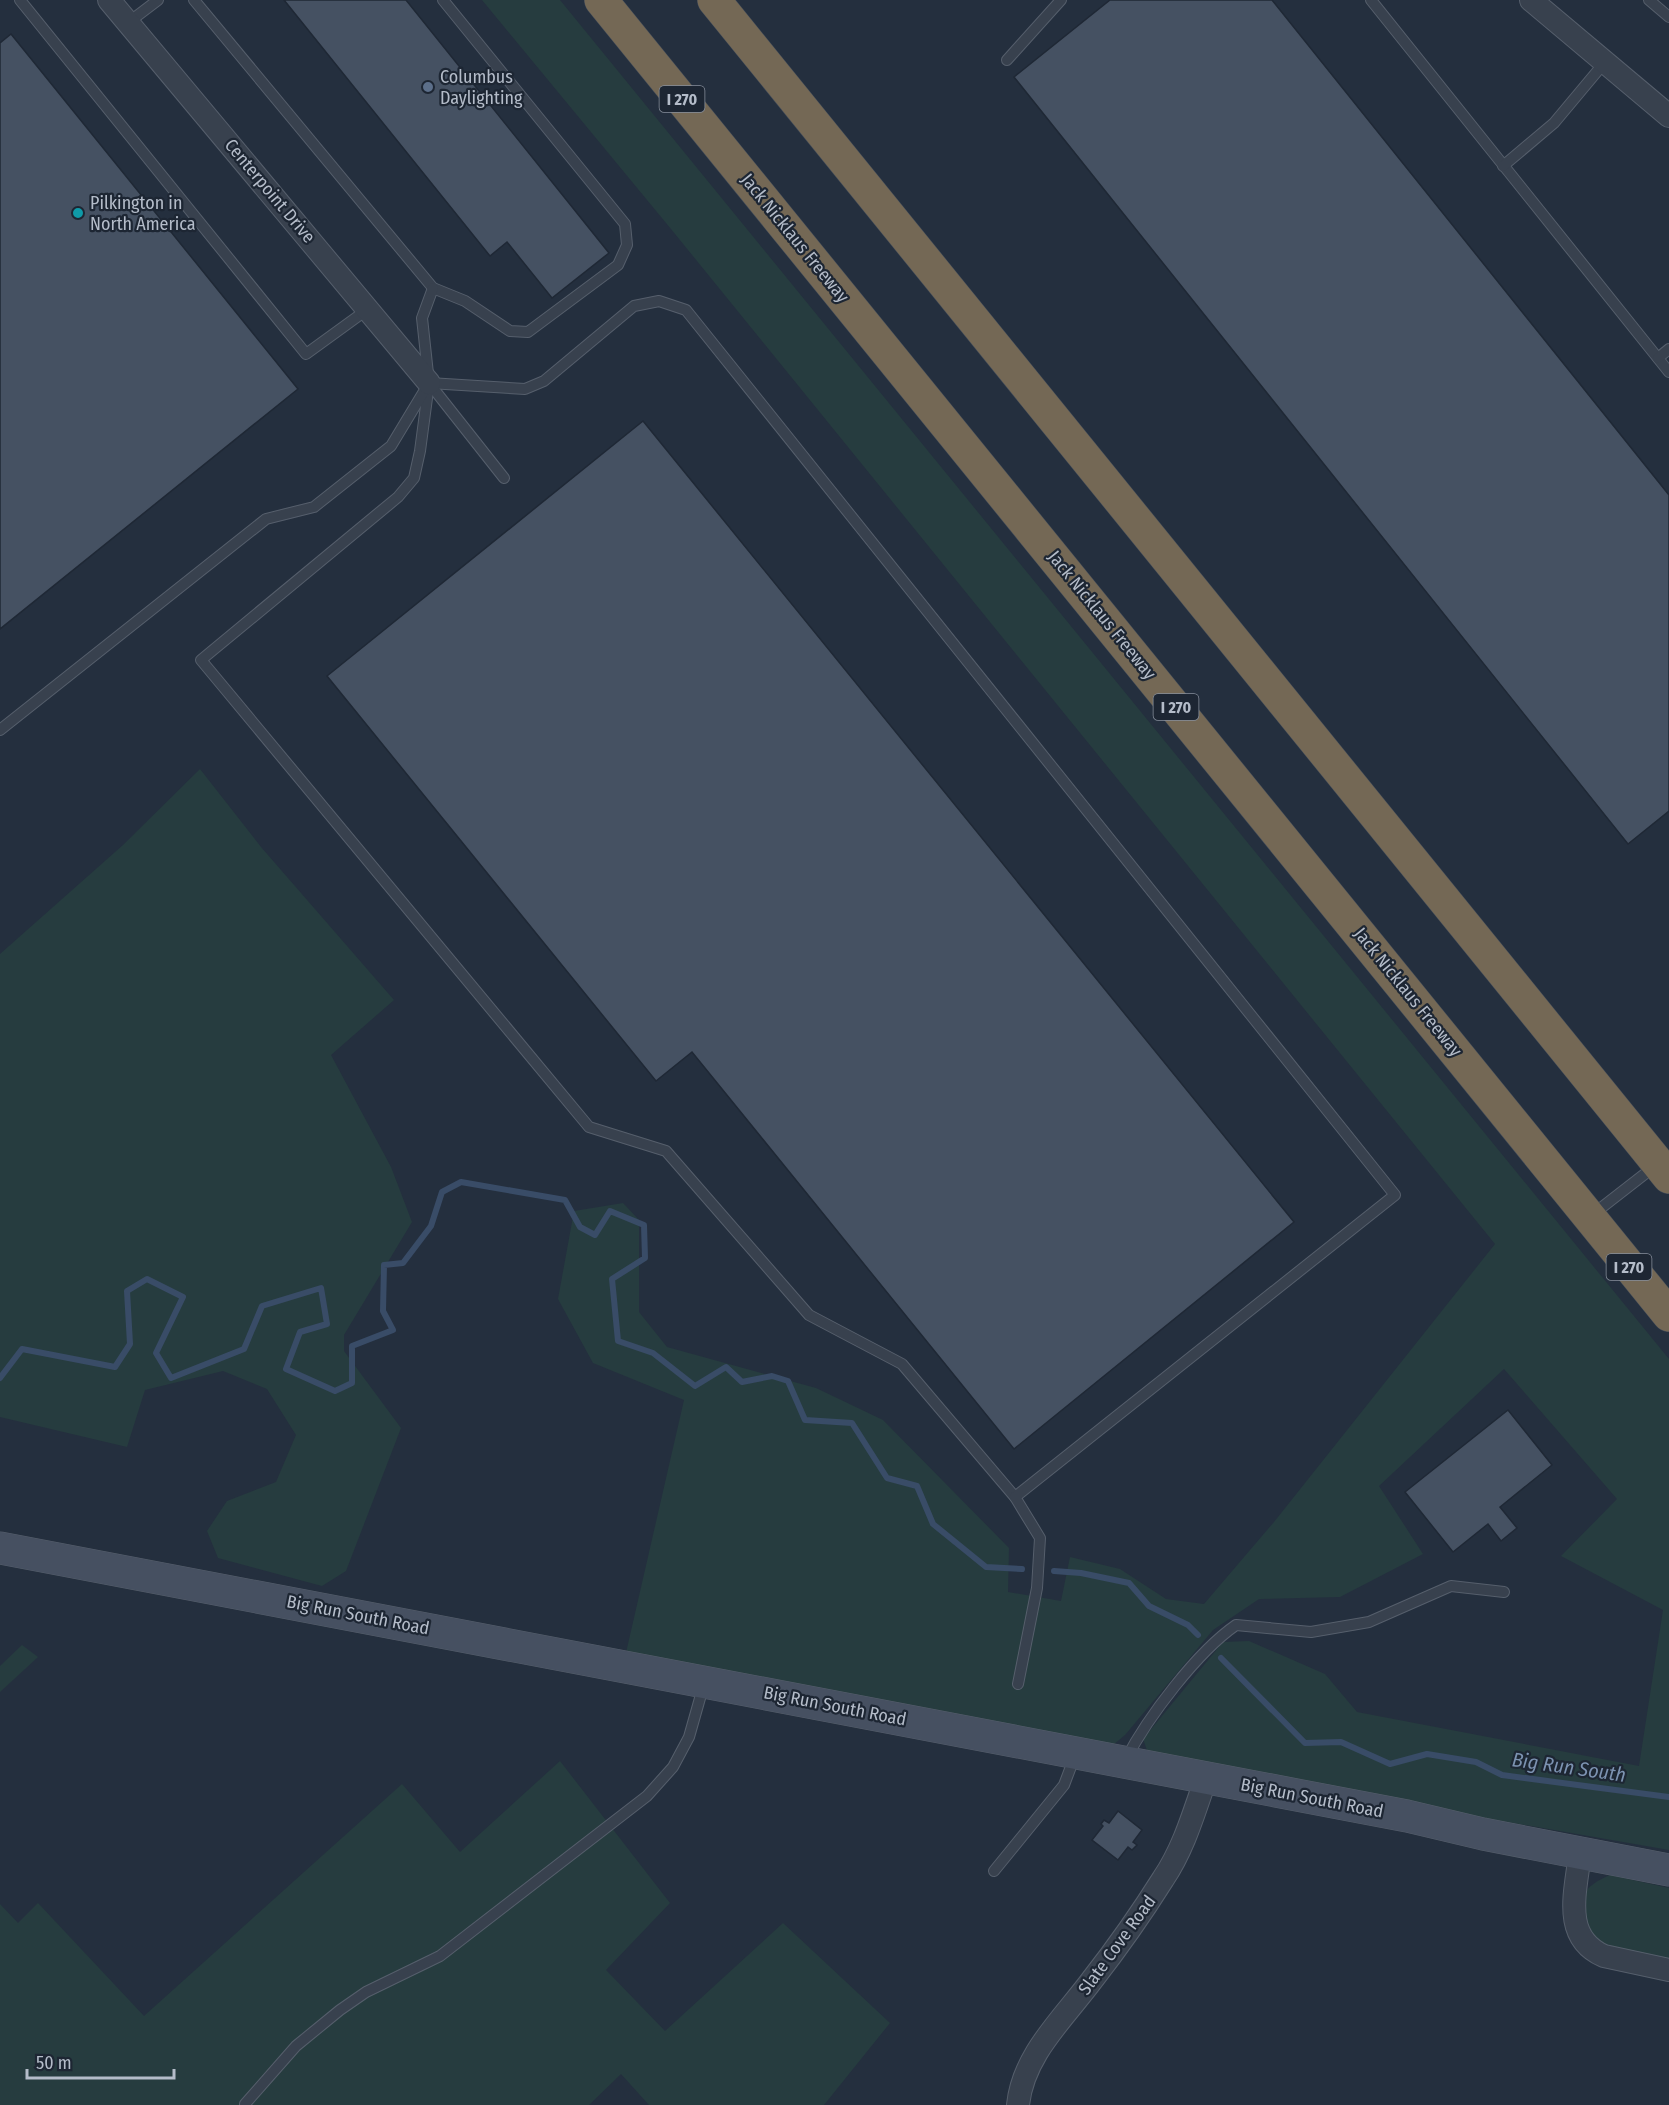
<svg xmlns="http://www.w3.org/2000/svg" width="1669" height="2105" viewBox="0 0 1669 2105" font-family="'Fira Sans Condensed',sans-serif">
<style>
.green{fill:#263c3f}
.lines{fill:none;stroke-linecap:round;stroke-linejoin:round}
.stream{stroke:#394c67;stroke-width:6}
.building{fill:#455162;stroke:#1f2835;stroke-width:1.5}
.lane-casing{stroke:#565f6c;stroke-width:12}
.street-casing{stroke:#565f6c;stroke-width:24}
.secondary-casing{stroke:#565f6c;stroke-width:33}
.highway-casing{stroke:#434c59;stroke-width:34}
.lane{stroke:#38414e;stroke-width:10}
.street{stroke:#38414e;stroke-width:22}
.secondary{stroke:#465061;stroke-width:32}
.highway{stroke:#746855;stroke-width:33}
.service-dot{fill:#5c6f8a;stroke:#1d2633;stroke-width:2}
.culture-dot{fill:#0f9aa8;stroke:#1d2633;stroke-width:2}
.labels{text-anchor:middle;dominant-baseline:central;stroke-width:4.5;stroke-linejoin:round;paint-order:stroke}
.shield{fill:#1d2633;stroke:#878f9c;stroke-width:1.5}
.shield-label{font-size:16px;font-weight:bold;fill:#b4bcc9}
.poi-label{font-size:18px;fill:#b4bcc9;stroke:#1d2633;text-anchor:start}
.street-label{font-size:18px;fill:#b4bcc9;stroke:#1d2633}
.water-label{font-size:20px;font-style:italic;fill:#7c92b1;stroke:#1d2633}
</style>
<rect width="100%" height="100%" fill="#242f3e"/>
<g class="green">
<polygon points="482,0 560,0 1669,1359 1669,1850 1335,1792 1148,1753 1143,1739 1223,1642 1249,1641 1325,1674 1357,1712 1639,1766 1663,1610 1561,1556 1617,1499 1504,1369 1379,1486 1423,1554 1340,1597 1259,1599 1213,1630 1125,1735 1107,1750 625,1657 684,1400 593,1363 558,1299 574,1211 623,1203 639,1220 639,1312 667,1347 816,1388 883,1420 1009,1548 1008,1592 1061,1601 1070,1557 1120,1569 1166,1599 1204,1604 1274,1522 1495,1244 671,229"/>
<polygon points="200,769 261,847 394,1000 331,1055 391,1167 412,1222 344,1335 344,1351 401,1428 346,1571 322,1586 218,1558 207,1531 227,1501 276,1482 296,1435 267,1389 223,1371 145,1390 127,1447 0,1417 0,954 123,845"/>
<polygon points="22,1645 38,1657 0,1692 0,1666"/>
<polygon points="560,1761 670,1903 606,1970 665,2031 783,1923 890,2023 824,2105 649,2105 621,2074 589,2105 0,2105 0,1904 18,1923 38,1903 144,2016 402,1784 460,1852"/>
<path d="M 1610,1875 L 1669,1888 L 1669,1962 L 1605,1947 L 1582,1923 C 1582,1892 1582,1888 1610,1875 Z"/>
</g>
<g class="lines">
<g class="stream">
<polyline points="0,1378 22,1349 115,1367 130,1344 127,1291 147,1279 183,1297 156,1353 171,1378 244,1349 262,1306 321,1288 327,1324 300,1332 286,1369 335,1391 352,1383 352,1346 393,1330 383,1311 384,1265 403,1263 431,1226 442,1192 461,1182 565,1200 580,1227 595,1235 610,1211 644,1225 645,1258 612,1279 618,1341 653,1353 695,1386 726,1367 742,1382 772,1376 788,1381 805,1420 852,1423 887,1478 917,1486 933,1524 986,1567 1022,1569"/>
<polyline points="1054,1571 1081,1573 1129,1583 1149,1606 1188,1625 1198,1635"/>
<polyline points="1221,1658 1305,1743 1341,1742 1390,1764 1427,1754 1476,1762 1502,1775 1669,1797"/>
</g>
</g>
<g class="building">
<polygon points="284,0 406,0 609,253 552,298 507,242 490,256"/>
<polygon points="1110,0 1272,0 1669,495 1669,811 1628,844 1014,77"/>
<polygon points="11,34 298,389 0,629 0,43"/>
<polygon points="643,421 1294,1222 1014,1449 692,1052 656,1081 327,676"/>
<polygon points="1508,1410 1552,1465 1500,1507 1517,1528 1501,1541 1488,1524 1453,1552 1405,1492"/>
<polygon points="1118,1811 1142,1830 1133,1842 1137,1845 1132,1850 1128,1847 1118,1860 1092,1840 1103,1826 1101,1824 1104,1820 1109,1823"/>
</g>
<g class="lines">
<g class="lane-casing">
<g id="lane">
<polyline points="20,0 306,354 368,309"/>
<polyline points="194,0 433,288 465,301 510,331 528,332 618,265 627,245 625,224 443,0"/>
<polyline points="1371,0 1669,372"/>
<polyline points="1649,0 1669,17"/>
<polyline points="129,22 158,0"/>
<polyline points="1007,60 1061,0"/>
<polyline points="1503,166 1554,123 1605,62"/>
<polyline points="433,288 422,318 429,383 420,451 414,478 398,497 201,660 589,1127 666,1151 809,1315 902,1364 1015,1497"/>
<polyline points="1658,358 1669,349"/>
<polyline points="429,383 525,389 544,381 634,306 659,301 686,310 1395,1195 1015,1497 1040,1538 1037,1588 1018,1684"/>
<polyline points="429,383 504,478"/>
<polyline points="0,730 266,519 314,507 391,446 426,388"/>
<polyline points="1592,1215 1655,1166"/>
<path d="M 1126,1759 C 1148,1717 1197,1652 1236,1625 L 1311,1632 L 1369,1622 L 1451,1586 L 1504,1592"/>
<polyline points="994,1871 1064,1785 1075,1756"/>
<polyline points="245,2104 296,2046 340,2010 366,1992 440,1956 647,1796 673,1767 689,1737 704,1684"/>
</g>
</g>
<g class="street-casing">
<g id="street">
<polyline points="109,0 429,383"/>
<polyline points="1531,0 1669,116"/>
<path d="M 1580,1853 C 1576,1891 1561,1937 1604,1956 L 1669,1970"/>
<path d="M 1018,2105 C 1023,2055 1063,2019 1092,1980 C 1117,1948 1141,1914 1163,1879 C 1184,1848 1194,1812 1206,1778"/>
</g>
</g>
<g class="secondary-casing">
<polyline id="secondary" points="0,1548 1407,1816 1483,1834 1669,1870"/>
</g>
<g class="highway-casing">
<g id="highway">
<polyline points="601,0 1669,1315"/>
<polyline points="714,0 1669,1177"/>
</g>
</g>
<use href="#lane" class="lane"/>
<use href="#street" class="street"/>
<use href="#secondary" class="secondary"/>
<use href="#highway" class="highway"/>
</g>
<circle class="service-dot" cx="428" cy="87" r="6"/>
<circle class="culture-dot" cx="78" cy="213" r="6"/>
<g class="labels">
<g class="shield">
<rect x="659.5" y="86" width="45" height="26" rx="4.5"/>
<rect x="1153.5" y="694" width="45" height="26" rx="4.5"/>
<rect x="1606.5" y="1254" width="45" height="26" rx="4.5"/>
</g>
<g class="shield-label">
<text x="682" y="99">I 270</text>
<text x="1176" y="707">I 270</text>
<text x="1629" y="1267">I 270</text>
</g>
<g class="poi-label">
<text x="440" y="77">Columbus<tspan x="440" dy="21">Daylighting</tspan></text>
<text x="90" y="203">Pilkington in<tspan x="90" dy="21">North America</tspan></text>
</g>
<g class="street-label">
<text transform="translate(270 191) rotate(50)">Centerpoint Drive</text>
<text transform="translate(795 238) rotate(51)">Jack Nicklaus Freeway</text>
<text transform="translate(1102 615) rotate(51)">Jack Nicklaus Freeway</text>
<text transform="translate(1408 992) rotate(51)">Jack Nicklaus Freeway</text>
<text transform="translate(358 1615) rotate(11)">Big Run South Road</text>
<text transform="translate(835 1706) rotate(11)">Big Run South Road</text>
<text transform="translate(1312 1798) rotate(11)">Big Run South Road</text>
<text transform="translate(1117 1945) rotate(-54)">Slate Cove Road</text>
</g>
<g class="water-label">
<text transform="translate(1569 1767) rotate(8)">Big Run South</text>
</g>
</g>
<path d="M27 2069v9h147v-9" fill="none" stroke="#b4bcc9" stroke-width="3"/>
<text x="36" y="2069" font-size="18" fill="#b4bcc9" stroke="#1d2633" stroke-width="4.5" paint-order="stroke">50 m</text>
</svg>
